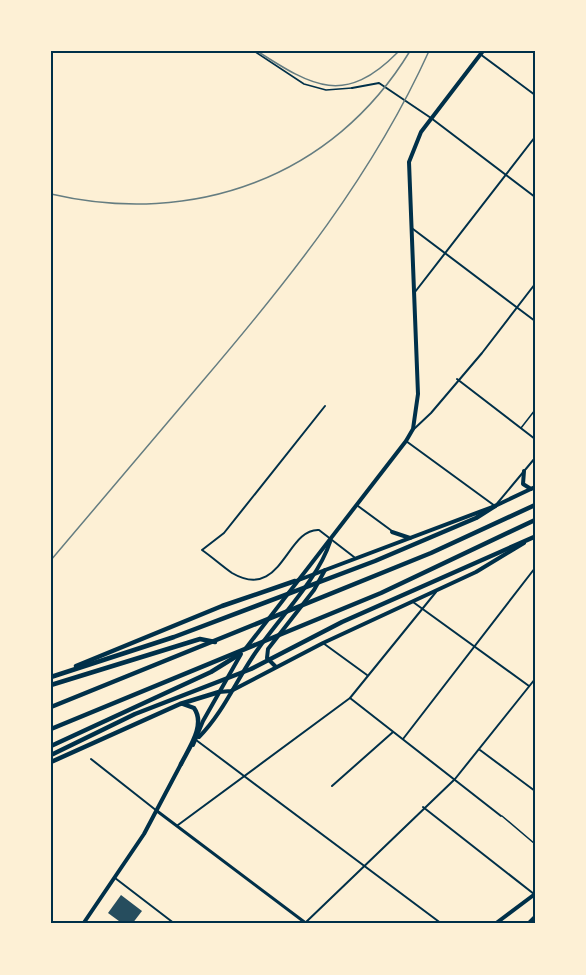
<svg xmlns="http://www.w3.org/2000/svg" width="586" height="975" viewBox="0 0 586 975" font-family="'Alegreya Sans',sans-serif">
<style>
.building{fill:#264d5e}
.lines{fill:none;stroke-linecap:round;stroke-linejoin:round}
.service{stroke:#003049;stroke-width:1.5}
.minor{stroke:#003049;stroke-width:2}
.tertiary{stroke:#003049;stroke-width:3}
.secondary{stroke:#003049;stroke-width:4}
.primary{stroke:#003049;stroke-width:4}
.motorway{stroke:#003049;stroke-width:4.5}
.rail{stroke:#657d81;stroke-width:1.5}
.neatline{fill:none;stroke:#003049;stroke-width:2}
</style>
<rect width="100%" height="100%" fill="#fdf0d5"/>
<polygon class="building" points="121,895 142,911 132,924 123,924 108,913"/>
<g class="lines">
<g class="service">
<polyline points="254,51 304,84 326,90 352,88"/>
<polyline points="521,428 535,410"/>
<polyline points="502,816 535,844"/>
</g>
<g class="minor">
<polyline points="480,54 535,95"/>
<polyline points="352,88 379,83 431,118 535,197"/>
<polyline points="413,229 535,321"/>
<polyline points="415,292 535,137"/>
<polyline points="457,379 535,439"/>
<path d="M 325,406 L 224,533 L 202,550 C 212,557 222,566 232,573 C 282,602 286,528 319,530 L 354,557"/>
<polyline points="414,429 431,413 482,353 535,284"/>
<polyline points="406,441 495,506 535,458"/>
<polyline points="358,506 392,531"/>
<polyline points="413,602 529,686"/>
<polyline points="323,643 367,675"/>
<polyline points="350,698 501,816"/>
<polyline points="403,739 535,568"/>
<polyline points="196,740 442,924"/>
<polyline points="480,750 535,791"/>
<polyline points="91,759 157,811"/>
<polyline points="332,786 393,732"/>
<polyline points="423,807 534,894"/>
<polyline points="178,825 350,698 436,592"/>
<polyline points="115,878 175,924"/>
<polyline points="304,924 455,779 535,679"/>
</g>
<polyline class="tertiary" points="157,811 307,924"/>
<g class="secondary">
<polyline points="524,471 523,484 531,489"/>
<polyline points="392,532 410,538"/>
<polyline points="296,581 495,506 535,487"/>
<polyline points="246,648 406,441 413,429 418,394 409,162 421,132 483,51"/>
<polyline points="276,667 267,658 268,649 314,590 325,570"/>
<polyline points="219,692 231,691 323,643 476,572 524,543"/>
<path d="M 199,737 C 224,712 237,678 258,649 C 280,617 318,579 330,542"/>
<polyline points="193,745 203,721 241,654"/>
<polyline points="83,924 144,834 181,764"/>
</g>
<g class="primary">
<polyline points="495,924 535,894"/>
<polyline points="528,924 535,917"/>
</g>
<g class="motorway">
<polyline points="76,666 222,606 295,581"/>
<polyline points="51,677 174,637 375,561 476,518 495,506"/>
<polyline points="51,685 200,639 215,642"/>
<polyline points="51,707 431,553 535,505"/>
<polyline points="51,729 381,593 535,520"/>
<polyline points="51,746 211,672 240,654"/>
<polyline points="51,755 135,714 251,669 342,622 534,537"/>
<polyline points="51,762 180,704 219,692"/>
<path d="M 181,764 C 189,748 206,725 194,708 L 183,704"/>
</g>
<g class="rail">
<path d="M 257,51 C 313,87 345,106 398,52"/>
<path d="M 51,194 C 193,227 333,178 410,51"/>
<path d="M 51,560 C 101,501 151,442 201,383 C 289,280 373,175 429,51"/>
</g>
</g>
<rect width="586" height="975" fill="none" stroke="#fdf0d5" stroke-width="105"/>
<rect x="52" y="52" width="482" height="870" class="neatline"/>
</svg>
